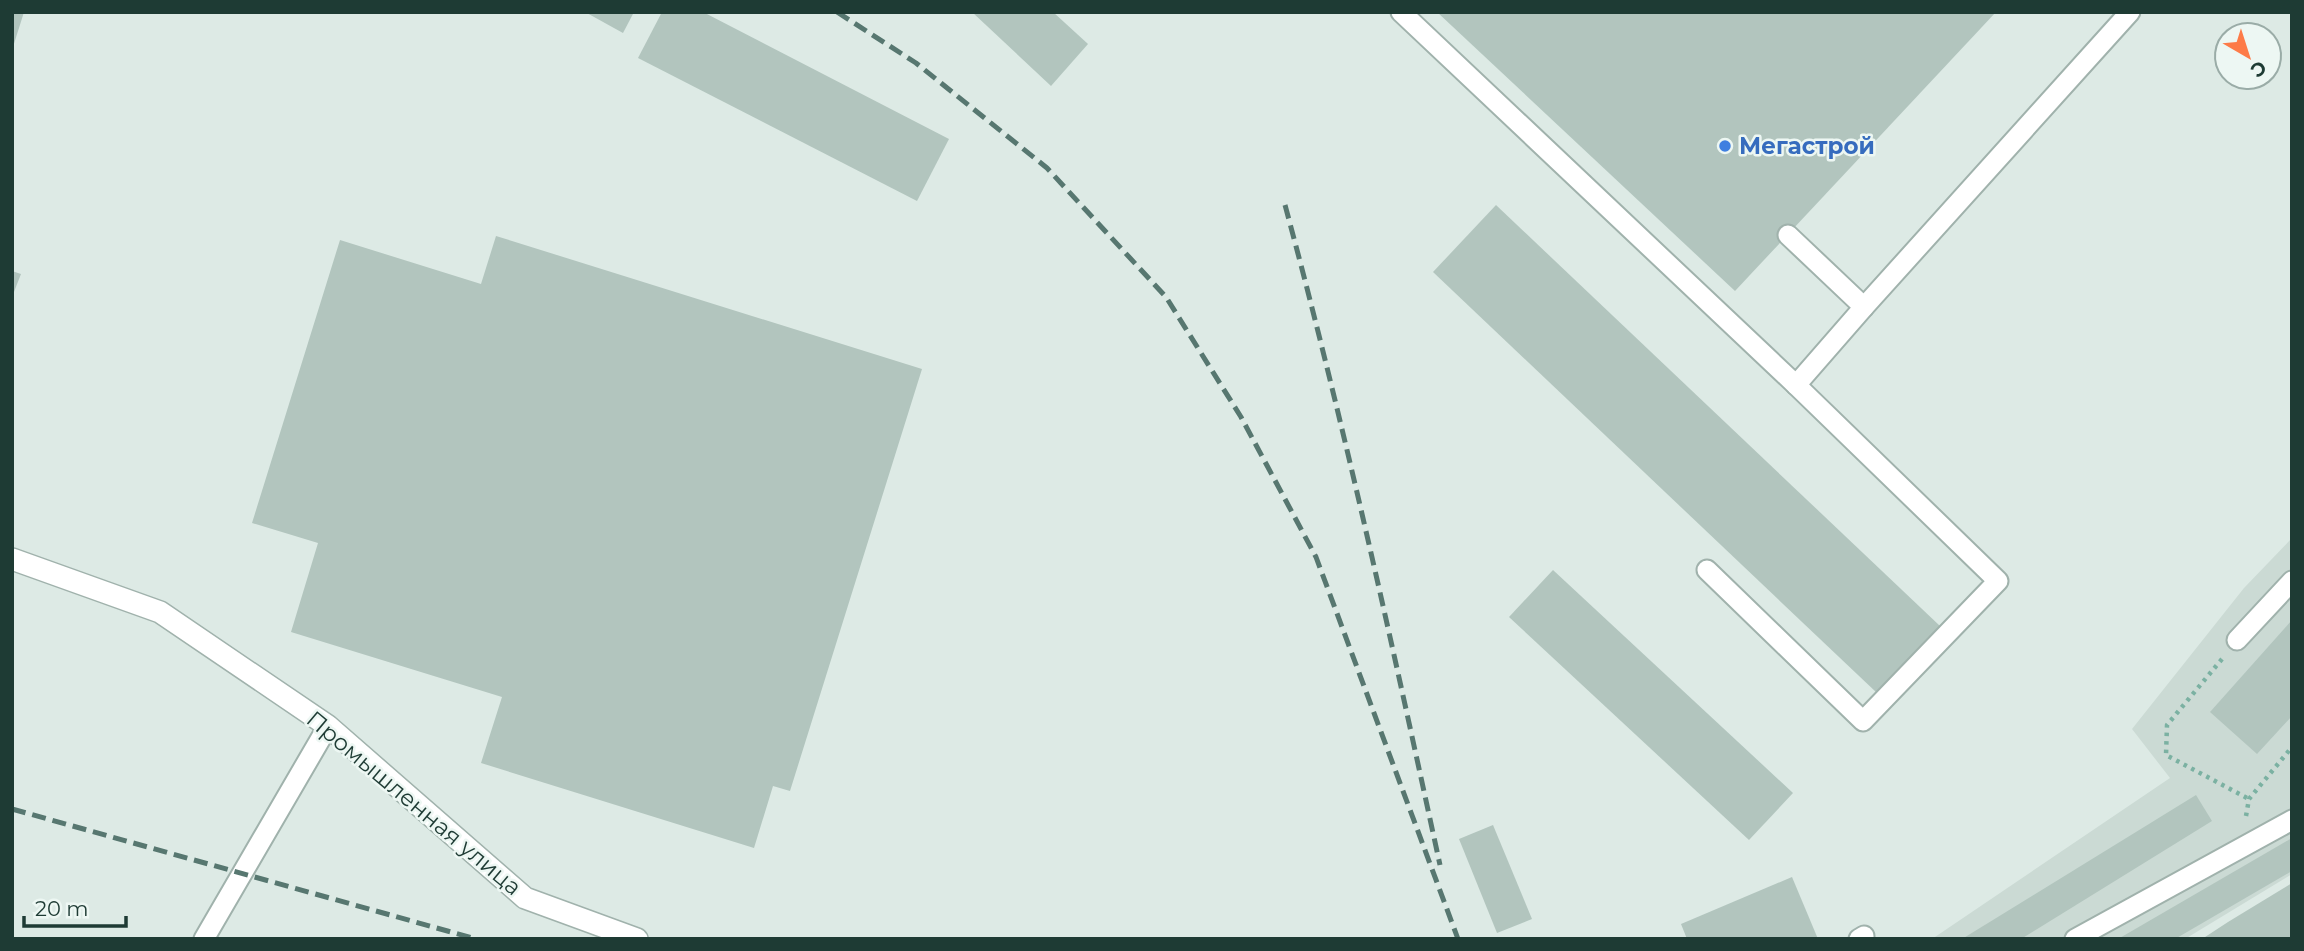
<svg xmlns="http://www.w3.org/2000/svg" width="2304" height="951" viewBox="0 0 2304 951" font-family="Montserrat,sans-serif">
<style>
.built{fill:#cbdad4}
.building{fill:#b2c5be}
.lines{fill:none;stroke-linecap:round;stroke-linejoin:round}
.service-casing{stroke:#a0b2ac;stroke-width:23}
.minor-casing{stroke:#a0b2ac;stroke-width:24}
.path{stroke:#7bb1a2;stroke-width:4.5;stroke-dasharray:3.5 5;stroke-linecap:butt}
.service{stroke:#fff;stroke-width:19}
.minor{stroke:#fff;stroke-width:21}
.rail{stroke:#577770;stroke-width:5;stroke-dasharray:14 7;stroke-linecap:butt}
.shop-dot{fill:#3f7fe0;stroke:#edf7f3;stroke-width:2.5}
.labels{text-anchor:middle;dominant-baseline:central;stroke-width:5;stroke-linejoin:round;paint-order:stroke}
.shop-label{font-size:23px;font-weight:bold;fill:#366cbe;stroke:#edf7f3;text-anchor:start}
.street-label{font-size:23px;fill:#1e3b34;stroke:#edf7f3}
</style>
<rect width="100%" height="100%" fill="#ddeae5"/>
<polygon class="built" points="2292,538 2292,874 2185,939 1932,939 2170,778 2132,729 2244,588"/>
<g class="building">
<polygon points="12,12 24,12 13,47 12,47"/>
<polygon points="585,12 634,12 623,33"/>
<polygon points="662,12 703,12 949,139 917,201 638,58"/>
<polygon points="972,12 1053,12 1088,44 1051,86"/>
<polygon points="1437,12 1996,12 1735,291"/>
<polygon points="1496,205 1940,626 1877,693 1433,272"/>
<polygon points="496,236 922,369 790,791 773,786 754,848 481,763 502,697 291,632 318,543 252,523 340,240 481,284"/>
<polygon points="12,271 21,274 12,297"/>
<polygon points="1553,570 1793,793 1749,840 1509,617"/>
<polygon points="2292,620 2292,716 2257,754 2210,712"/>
<polygon points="2196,795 2212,821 2021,939 1962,939"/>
<polygon points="1493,825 1532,919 1497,933 1459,839"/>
<polygon points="2292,838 2292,871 2175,939 2118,939"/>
<polygon points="1792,877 1818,939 1687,939 1681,924"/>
<polygon points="2292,883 2292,939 2202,939 2228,922"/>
</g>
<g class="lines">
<g class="service-casing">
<g id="service">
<polyline points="1401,12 1796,385 1998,581 1863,721 1707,570"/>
<polyline points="1788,235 1864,307"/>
<polyline points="1796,385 1864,307 2130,12"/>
<polyline points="2237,640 2292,581"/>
<polyline points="204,939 328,726"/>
<polyline points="1859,939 1864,936"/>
<polyline points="2075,939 2292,820"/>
</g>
</g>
<g class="minor-casing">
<polyline id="minor" points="12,559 160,612 328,726 525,898 637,939"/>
</g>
<g class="path">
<polyline points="2222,659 2167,725 2166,755 2249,799"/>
<polyline points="2246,816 2249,799 2292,747"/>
</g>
<use href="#service" class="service"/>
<use href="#minor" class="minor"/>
<g class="rail">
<polyline points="837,12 916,63 1047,168 1166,297 1241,417 1316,557 1458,939"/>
<path d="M 1285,205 C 1344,423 1392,644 1440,865"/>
<polyline points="12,809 476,939"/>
</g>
</g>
<circle class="shop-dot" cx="1725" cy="146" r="7"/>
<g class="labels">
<g class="shop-label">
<text x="1739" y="146">Мегастрой</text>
</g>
<g class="street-label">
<text transform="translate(414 803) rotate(40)">Промышленная улица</text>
</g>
</g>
<rect width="2304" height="951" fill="none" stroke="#1e3b34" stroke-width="28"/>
<g transform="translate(2248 56) rotate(141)"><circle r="33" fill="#edf7f3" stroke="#9aaca7" stroke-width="2"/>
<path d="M0-5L12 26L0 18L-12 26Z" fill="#fd7b48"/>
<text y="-10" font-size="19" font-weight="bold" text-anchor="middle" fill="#1e3b34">С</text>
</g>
<path d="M24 916v10h102v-10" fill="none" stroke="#1e3b34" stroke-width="3.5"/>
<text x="35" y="916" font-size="21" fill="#1e3b34" stroke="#edf7f3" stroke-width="5" paint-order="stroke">20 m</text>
</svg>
